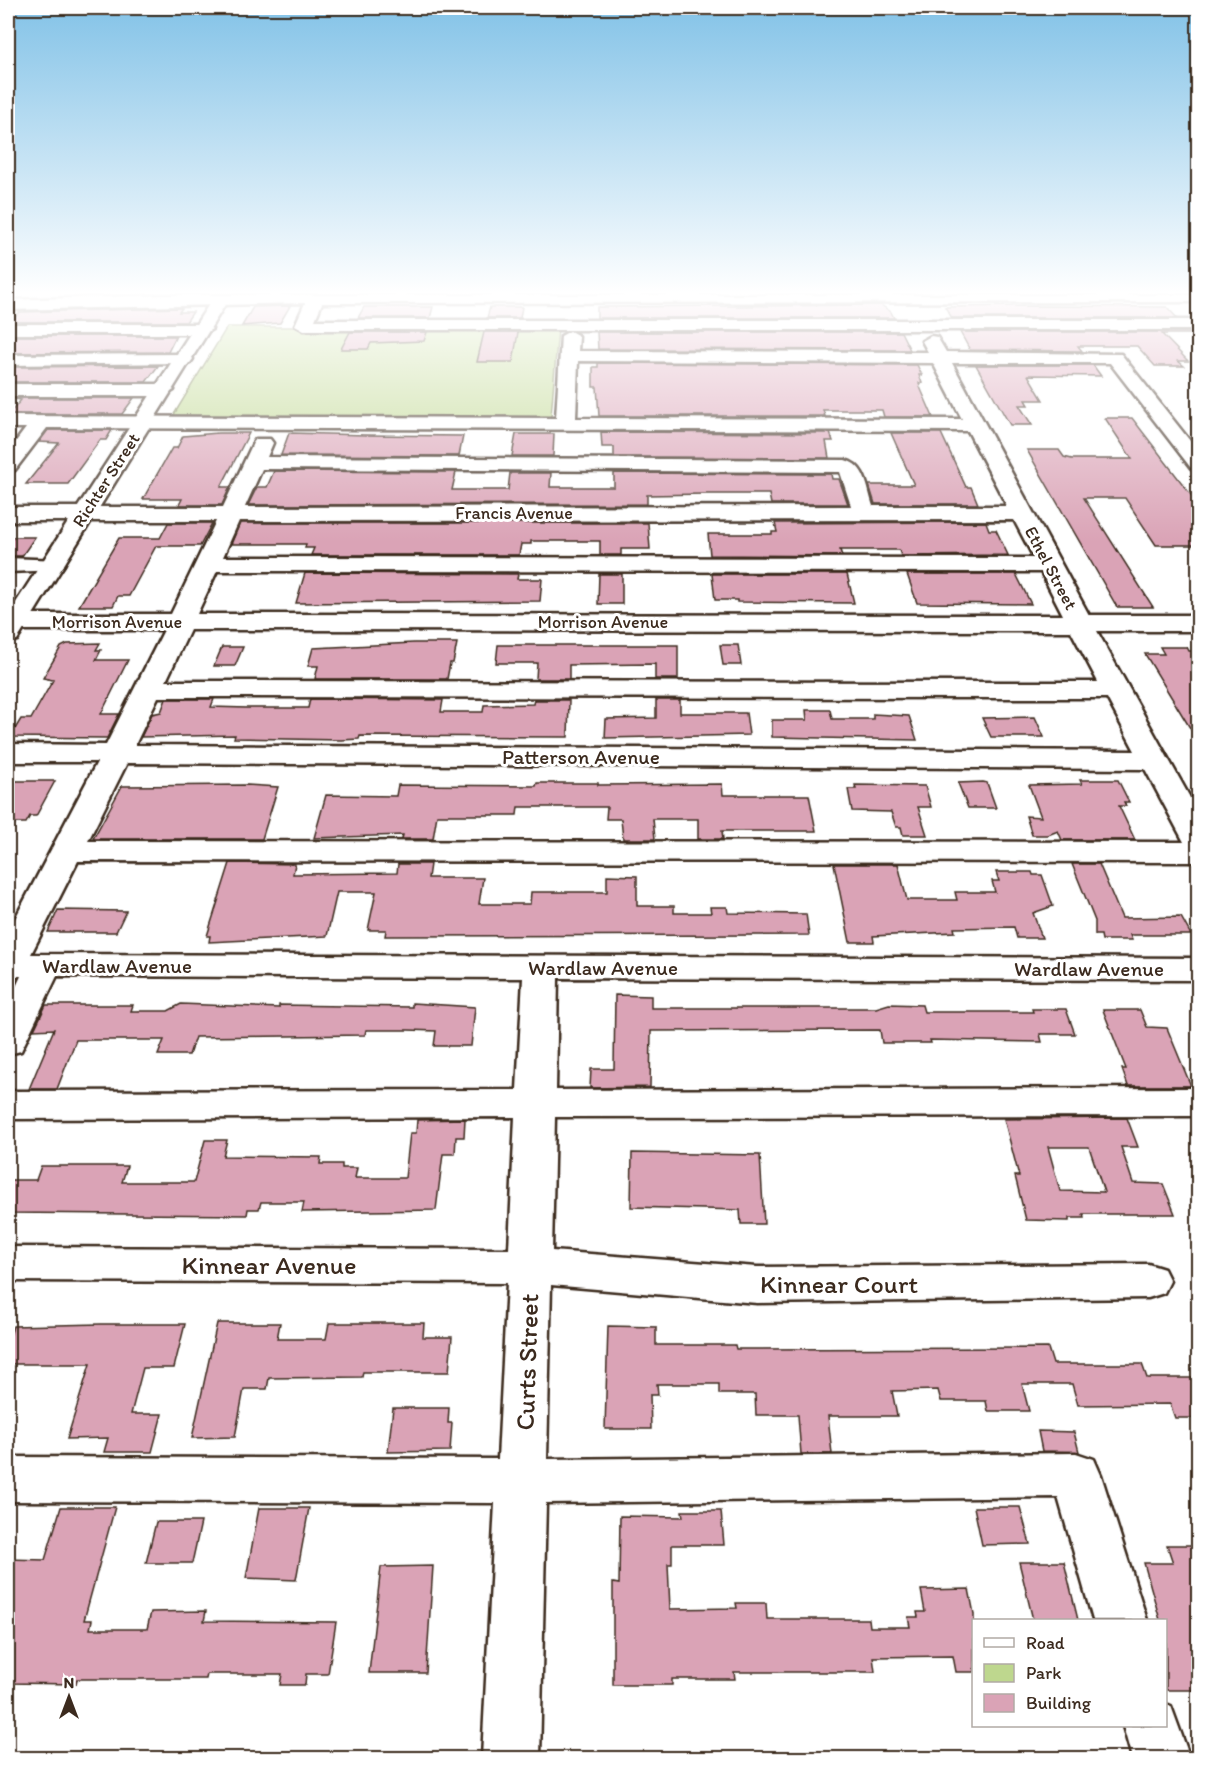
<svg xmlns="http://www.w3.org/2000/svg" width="1206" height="1766" viewBox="0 0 1206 1766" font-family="Itim,sans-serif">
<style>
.green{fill:#bed78e;stroke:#7c8056;stroke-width:1.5}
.building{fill:#daa3b6;stroke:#3b2a1e;stroke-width:1.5;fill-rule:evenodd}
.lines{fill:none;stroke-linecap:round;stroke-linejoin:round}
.minor-casing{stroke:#3b2a1e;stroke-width:5}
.major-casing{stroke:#3b2a1e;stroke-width:5}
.minor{fill:#fff;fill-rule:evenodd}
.major{fill:#fff;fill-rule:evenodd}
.labels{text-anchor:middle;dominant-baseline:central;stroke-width:6;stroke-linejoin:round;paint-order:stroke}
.far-street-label{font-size:18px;fill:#3b2a1e;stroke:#fff}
.street-label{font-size:21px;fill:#3b2a1e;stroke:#fff}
.near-street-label{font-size:26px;fill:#3b2a1e;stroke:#fff}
</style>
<rect width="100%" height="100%" fill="#fff"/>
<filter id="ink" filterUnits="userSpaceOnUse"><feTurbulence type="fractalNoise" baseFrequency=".0167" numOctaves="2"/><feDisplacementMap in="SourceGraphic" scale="12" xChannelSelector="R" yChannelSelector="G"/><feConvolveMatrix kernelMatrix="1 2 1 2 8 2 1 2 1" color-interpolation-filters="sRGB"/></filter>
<g filter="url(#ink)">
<polygon class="green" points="227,327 558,327 551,417 173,416"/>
<g class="building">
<polygon points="881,305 891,312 894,318 597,318 597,307"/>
<polygon points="290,306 280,323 242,326 253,307"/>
<polygon points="1035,306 1167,307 1177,318 952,318 945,307"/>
<polygon points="364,307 433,307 430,318 358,318"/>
<polygon points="490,307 522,307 520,318 487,318"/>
<polygon points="182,308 179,312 193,312 186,322 11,322 20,312"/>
<polygon points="350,332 427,332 424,341 371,343 368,349 341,349"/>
<polygon points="484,332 518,332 513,362 477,362"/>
<polygon points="597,332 901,332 910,350 598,349"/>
<polygon points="960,332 1190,332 1192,334 1162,334 1188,361 1178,361 1184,366 1155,366 1137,346 1078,346 1082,351 970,350"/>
<polygon points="8,336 176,336 168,352 8,353"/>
<polygon points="598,363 917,365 922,375 919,375 922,383 919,383 920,387 933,417 884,417 882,410 823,410 825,416 599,416 597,387 593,387 593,367 598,367"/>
<polygon points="976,365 1093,365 1101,376 1028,375 1043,400 1025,400 1028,405 1019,405 1032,425 1010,425"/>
<polygon points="158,366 146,382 8,382 8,367"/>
<polygon points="8,398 134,398 122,414 9,414 21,400"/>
<polygon points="1105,418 1132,418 1198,504 1198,545 1156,545 1125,498 1084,498 1153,607 1117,607 1027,450 1059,450 1064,457 1072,459 1132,459"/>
<polygon points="48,430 112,430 106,440 100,440 68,484 26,484 59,443 39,442"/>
<polygon points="601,432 830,433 833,441 826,441 829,458 614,457 614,447 602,447"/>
<polygon points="218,433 249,433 221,487 230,487 222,505 179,505 182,499 143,499 172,448 177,448 183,436"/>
<polygon points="289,433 366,435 463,436 459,456 281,455"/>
<polygon points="891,433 941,433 966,487 971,487 978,504 875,504 869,485 914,485"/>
<polygon points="516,434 554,434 553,456 512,456"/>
<polygon points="274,471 456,472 452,490 508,490 510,473 551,473 550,487 614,487 614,473 831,474 832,479 839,479 848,504 771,504 769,494 706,494 647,495 647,504 248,505 257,487 267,487"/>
<polygon points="986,522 989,530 996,530 1008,555 901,556 899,550 840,550 842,556 710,555 708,534 772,534 772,532 777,532 775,523"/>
<polygon points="168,523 212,523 200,546 156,546 129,596 118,596 113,606 79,606 119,538 160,538"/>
<polygon points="240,523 648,523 650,549 621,549 621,555 600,555 600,541 531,541 531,544 521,544 519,555 311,555 314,548 305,548 306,544 231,544"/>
<polygon points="13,537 35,537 22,556 8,556 8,545"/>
<polygon points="305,573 518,574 517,579 542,579 540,601 296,603"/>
<polygon points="599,574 622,574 622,604 598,604"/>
<polygon points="712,574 847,574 854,603 737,602 737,600 715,600"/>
<polygon points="907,574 1016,574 1031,604 917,603"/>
<polygon points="100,643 96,650 101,650 96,660 128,660 101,714 119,714 107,738 10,737 21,719 31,719 53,680 43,678 61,647 67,644"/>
<polygon points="414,643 457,643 453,663 450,663 447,679 315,679 318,666 308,666 313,648"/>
<polygon points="498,645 678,645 678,679 655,679 655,664 569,665 569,679 536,679 537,663 496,663"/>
<polygon points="720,645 738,645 741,665 723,665"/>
<polygon points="222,647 243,647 235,666 214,666"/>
<polygon points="1160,647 1187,647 1189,651 1198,651 1198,741 1145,654 1164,654"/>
<polygon points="166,699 214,699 211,707 247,708 308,708 310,699 443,700 441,712 483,712 484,705 533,704 534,700 569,700 568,737 360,736 359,739 341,740 234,738 235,735 141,737 152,714 161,712"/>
<polygon points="656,700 680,700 680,713 746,713 749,735 605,738 606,719 656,718"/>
<polygon points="806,710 830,710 832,719 873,719 873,714 909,716 917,740 772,737 772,720 807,720"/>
<polygon points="1035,717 1044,737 991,737 982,718"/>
<polygon points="1080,780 1118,780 1129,802 1124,802 1126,806 1119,806 1135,840 1062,840 1058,831 1048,835 1032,835 1026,816 1041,817 1029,785 1082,784"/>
<polygon points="8,781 55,781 36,816 30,816 26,823 8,823"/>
<polygon points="983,782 987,783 996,808 968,808 958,783"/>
<polygon points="537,783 598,783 598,785 722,784 723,795 809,795 816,831 722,831 723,839 698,839 698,819 653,819 655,839 623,839 621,819 606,819 607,807 518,807 517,815 437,815 433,839 402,839 403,835 314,838 326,795 396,796 398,785 536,786"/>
<polygon points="247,785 278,787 262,839 93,839 122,786"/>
<polygon points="855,785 925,786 931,807 918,807 927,835 903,835 901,827 896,827 891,812 852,811 848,789 856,789"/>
<polygon points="230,863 295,864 293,874 397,873 398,864 430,864 428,878 483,878 479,904 530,904 531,892 607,892 607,875 637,876 637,906 674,906 674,913 711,913 710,907 727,907 728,913 806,914 809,935 385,936 386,930 368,930 376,892 337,892 327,936 209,942 210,936 207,936"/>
<polygon points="834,864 898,864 907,900 957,900 955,892 995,892 992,881 999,881 996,872 1032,872 1033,875 1042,875 1053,906 1033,913 1042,938 1017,938 1014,927 954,928 955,932 873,936 874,942 850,942"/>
<polygon points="1072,864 1099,864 1122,918 1181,917 1191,935 1130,935 1132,940 1102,940 1101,935 1095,935 1095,921"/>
<polygon points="58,910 126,911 116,932 48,932"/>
<polygon points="615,995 651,996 651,1008 876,1008 889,1004 922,1005 924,1012 1033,1012 1032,1009 1066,1009 1075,1034 1040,1034 1042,1042 930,1040 931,1043 882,1043 880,1030 651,1031 650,1087 590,1088 591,1069 614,1069"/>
<polygon points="412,1003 475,1007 471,1046 434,1046 436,1031 408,1030 366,1030 365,1035 195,1037 189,1055 158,1055 164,1040 76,1040 57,1089 29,1089 54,1029 34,1030 46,1005 133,1005 131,1011 168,1011 181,1004 279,1008 279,1005 412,1007"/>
<polygon points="1103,1010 1140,1010 1147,1027 1167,1028 1191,1086 1128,1086 1122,1069 1126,1069"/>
<path d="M 1127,1118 L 1138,1147 L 1121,1147 L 1133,1183 L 1163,1184 L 1175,1214 L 1083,1214 L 1084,1218 L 1069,1218 L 1069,1221 L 1026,1220 L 1015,1176 L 1019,1176 L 1004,1119 ZM 1048,1147 L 1089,1147 L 1104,1192 L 1060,1191 Z"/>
<polygon points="465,1119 464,1137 456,1137 455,1154 443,1154 436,1210 302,1212 304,1202 261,1202 259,1209 248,1209 247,1215 8,1213 8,1180 36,1180 41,1166 127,1166 122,1182 194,1182 205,1140 227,1140 223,1156 321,1157 320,1164 342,1164 342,1168 357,1168 355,1178 405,1178 410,1133 416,1133 417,1120"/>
<polygon points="632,1153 760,1155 764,1224 741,1224 740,1210 631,1207"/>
<polygon points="217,1323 280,1323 277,1339 326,1339 329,1323 424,1323 423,1337 452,1337 449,1372 363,1372 362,1377 269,1378 267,1389 244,1389 235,1437 192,1438"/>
<polygon points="101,1324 185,1324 174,1368 143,1368 131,1414 162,1414 152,1452 104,1452 108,1438 67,1439 90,1364 8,1364 8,1343 13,1326"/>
<polygon points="608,1326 656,1327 656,1345 735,1345 736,1349 1048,1348 1053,1364 1142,1364 1147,1378 1198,1378 1198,1418 1175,1418 1170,1404 1078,1405 1072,1384 1022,1384 1029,1411 988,1411 986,1401 941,1401 938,1390 892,1391 897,1416 828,1416 832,1454 801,1454 798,1415 756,1415 755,1394 719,1394 719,1384 657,1384 658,1395 650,1395 651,1429 605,1429"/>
<polygon points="393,1408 449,1408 448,1423 452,1423 450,1451 388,1452"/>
<polygon points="1038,1431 1074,1432 1079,1452 1042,1451"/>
<polygon points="61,1507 115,1507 84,1620 92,1620 90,1629 147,1629 151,1612 206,1611 204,1621 336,1622 328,1674 306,1674 305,1685 280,1685 282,1674 207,1674 206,1679 77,1679 76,1684 8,1683 8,1559 45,1560"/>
<polygon points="974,1507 1020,1507 1030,1544 982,1545"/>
<polygon points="259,1508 309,1508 296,1580 246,1578"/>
<polygon points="682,1511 721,1511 724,1545 672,1545 672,1564 668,1564 670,1609 737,1608 736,1603 766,1603 767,1619 869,1619 870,1627 910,1627 908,1617 918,1617 917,1612 925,1612 921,1590 969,1589 974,1614 974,1672 956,1672 953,1656 873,1657 875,1672 734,1672 735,1679 672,1679 672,1685 613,1685 613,1583 619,1584 620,1516 683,1517"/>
<polygon points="156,1522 201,1522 192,1563 146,1563"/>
<polygon points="1167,1545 1191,1545 1198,1567 1198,1690 1166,1690 1166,1620 1160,1620 1144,1563 1173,1563"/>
<polygon points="1019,1562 1064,1562 1078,1620 1033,1620"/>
<polygon points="433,1566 426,1673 369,1673 381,1567"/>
</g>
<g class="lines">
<g class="minor-casing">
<g id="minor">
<polygon points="164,295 1198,295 1198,302 322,303 315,320 1198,320 1198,330 304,330 295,325 305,303 8,310 8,300"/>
<polygon points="8,324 203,324 212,329 203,334 8,334"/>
<path d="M 570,331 L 579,336 L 578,351 L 928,352 L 922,341 L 931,336 L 937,337 L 946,352 L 1121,354 L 1198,451 L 1198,470 L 1191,468 L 1110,363 L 952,363 L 1089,615 L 1198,615 L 1198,631 L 1097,631 L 1198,812 L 1198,862 L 78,861 L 31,954 L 1198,958 L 1198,980 L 558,978 L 556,1090 L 1198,1088 L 1198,1116 L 555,1117 L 552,1251 L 757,1267 L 1148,1264 L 1164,1269 L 1170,1281 L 1164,1293 L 1148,1298 L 757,1303 L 551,1285 L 547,1459 L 1076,1453 L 1094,1459 L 1101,1475 L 1147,1620 L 1093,1620 L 1058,1497 L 546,1503 L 540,1758 L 482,1758 L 495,1503 L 8,1501 L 8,1457 L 498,1459 L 507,1283 L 8,1281 L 8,1247 L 509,1249 L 515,1117 L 8,1119 L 8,1091 L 517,1090 L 523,978 L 57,976 L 21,1051 L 8,1054 L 8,1004 L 21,976 L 8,976 L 8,932 L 97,762 L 8,762 L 8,744 L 106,745 L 164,630 L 8,630 L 8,614 L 171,614 L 216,521 L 8,521 L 8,507 L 223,507 L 253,443 L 256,439 L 270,439 L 273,443 L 267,457 L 845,460 C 866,465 867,488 873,506 L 1007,506 L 968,431 L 47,428 L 15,470 L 8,472 L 8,452 L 26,428 L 8,428 L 8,416 L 556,418 L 561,336 ZM 578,361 L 933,363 L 962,419 L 576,418 ZM 262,469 L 840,472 L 851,506 L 245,507 ZM 1014,520 L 1034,558 L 223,557 L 239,521 ZM 217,571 L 1041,572 L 1063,615 L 197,614 ZM 190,630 L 1071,631 L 1098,682 L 166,681 ZM 158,697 L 1107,698 L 1135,751 L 135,745 ZM 127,763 L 1145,769 L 1184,842 L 88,841 Z"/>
<polygon points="184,354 190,355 193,359 190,363 8,365 8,355"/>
<polygon points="8,384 164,384 174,390 164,396 8,396"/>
<polygon points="8,558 60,560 64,565 60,570 8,572"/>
<polygon points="1166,1704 1171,1706 1190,1758 1132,1758 1123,1726 1166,1726"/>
</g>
</g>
<g class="major-casing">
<polygon id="major" points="215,295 231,295 21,634 17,640 8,642 8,615"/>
</g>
<use href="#minor" class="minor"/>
<use href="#major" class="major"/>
</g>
</g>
<linearGradient id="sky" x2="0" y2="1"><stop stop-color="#82c2e7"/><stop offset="0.54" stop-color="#fff"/><stop offset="1" stop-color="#fff" stop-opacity="0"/></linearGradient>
<rect width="1206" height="542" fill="url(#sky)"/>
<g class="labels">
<g class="far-street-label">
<text transform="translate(106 480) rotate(-57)">Richter Street</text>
<text x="514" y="513">Francis Avenue</text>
<text transform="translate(1051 568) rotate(62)">Ethel Street</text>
<text x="117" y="622">Morrison Avenue</text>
<text x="603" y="622">Morrison Avenue</text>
</g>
<g class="street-label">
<text x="581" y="756">Patterson Avenue</text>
<text x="117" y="965">Wardlaw Avenue</text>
<text x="603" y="967">Wardlaw Avenue</text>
<text x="1089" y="968">Wardlaw Avenue</text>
</g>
<g class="near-street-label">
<text x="269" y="1265">Kinnear Avenue</text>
<text x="839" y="1284">Kinnear Court</text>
<text transform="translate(527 1362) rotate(-88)">Curts Street</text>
</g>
</g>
<rect width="1206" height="1766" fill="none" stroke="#fff" stroke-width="30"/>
<rect x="15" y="15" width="1176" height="1736" fill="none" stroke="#3b2a1e" stroke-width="2" filter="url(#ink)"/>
<rect x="972" y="1619" width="195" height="108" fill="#ffffff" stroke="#b1aaa5" stroke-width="1.5"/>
<rect x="984" y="1638" width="30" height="9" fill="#ffffff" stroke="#b1aaa5" stroke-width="1.5"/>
<text x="1026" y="1649" font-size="18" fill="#3b2a1e">Road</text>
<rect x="984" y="1664" width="30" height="18" fill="#bed78e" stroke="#b1aaa5" stroke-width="1.5"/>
<text x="1026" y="1679" font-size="18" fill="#3b2a1e">Park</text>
<rect x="984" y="1694" width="30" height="18" fill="#daa3b6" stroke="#b1aaa5" stroke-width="1.5"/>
<text x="1026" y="1709" font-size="18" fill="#3b2a1e">Building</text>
<g transform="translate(69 1697)" stroke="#ffffff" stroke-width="4.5" paint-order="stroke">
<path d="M0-4.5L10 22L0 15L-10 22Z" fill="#3b2a1e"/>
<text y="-9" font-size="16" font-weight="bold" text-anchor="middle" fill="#3b2a1e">N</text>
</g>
</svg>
